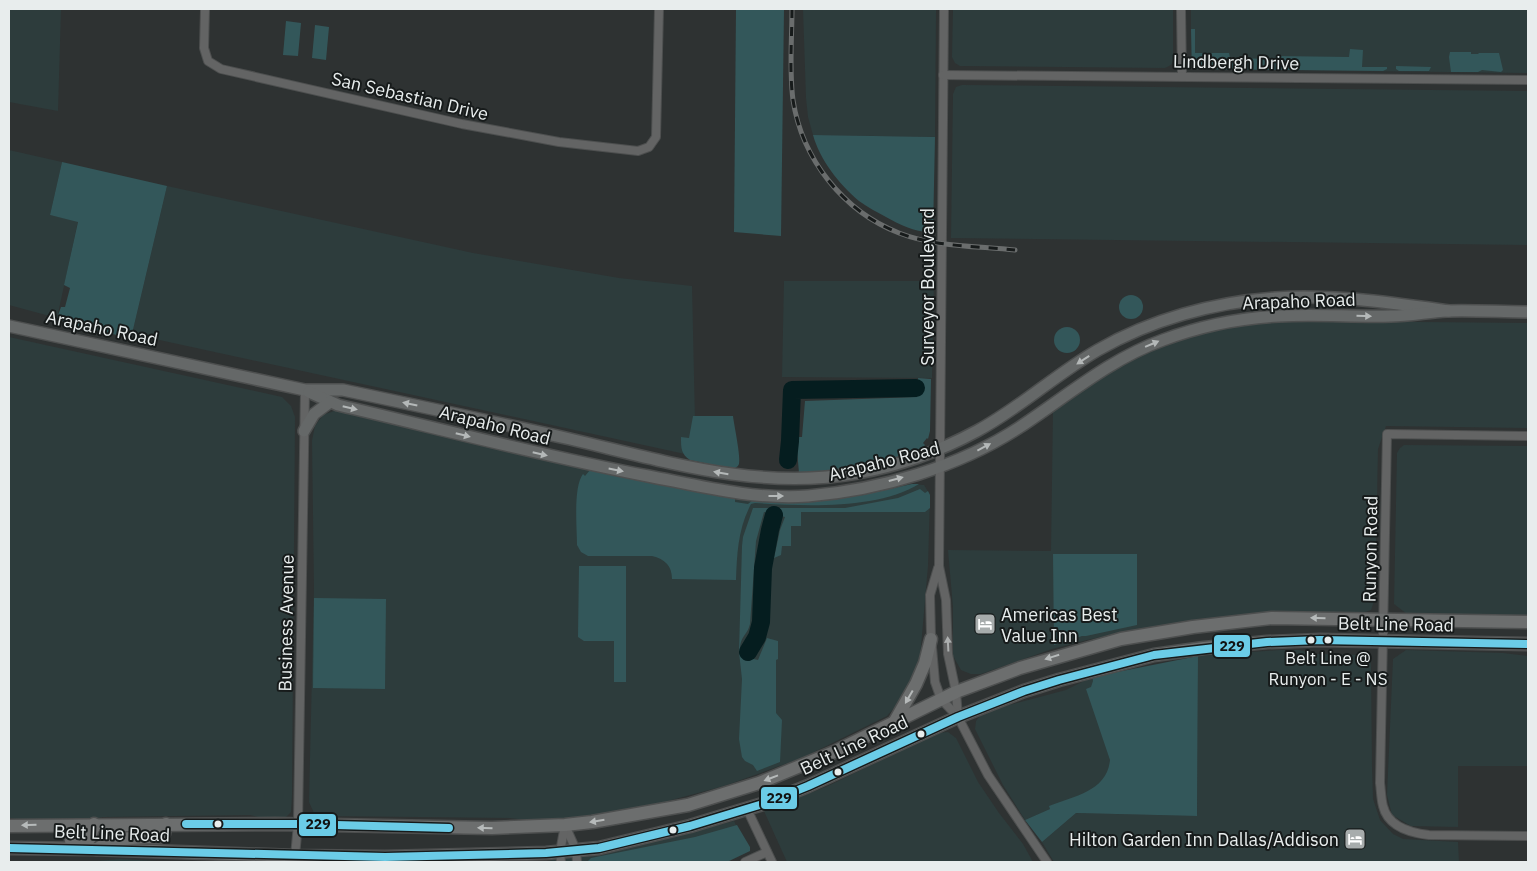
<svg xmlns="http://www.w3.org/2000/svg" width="1537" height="871" viewBox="0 0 1537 871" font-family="'IBM Plex Sans',sans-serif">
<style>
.built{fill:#2d3c3c}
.green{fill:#33575a}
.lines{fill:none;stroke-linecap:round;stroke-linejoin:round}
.river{stroke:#051d1f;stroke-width:18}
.minor-casing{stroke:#4d4f4f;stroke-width:10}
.secondary-casing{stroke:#4d4f4f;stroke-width:14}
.primary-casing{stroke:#4d4f4f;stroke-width:15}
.minor{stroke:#636464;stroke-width:8}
.secondary{stroke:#656868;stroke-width:11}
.primary{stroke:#6c6e6e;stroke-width:12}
.rail-casing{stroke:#6a6d6d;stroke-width:5}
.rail{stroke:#171b1b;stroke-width:3;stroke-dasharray:9;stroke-linecap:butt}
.bus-1-casing{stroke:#171b1b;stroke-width:11}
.bus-1{stroke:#6bcce7;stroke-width:8}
.oneway{fill:#b4b8b8}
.oneway2{fill:#b6baba}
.oneway3{fill:#acafaf}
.bus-dot{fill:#e8eded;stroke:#171b1b;stroke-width:2}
.labels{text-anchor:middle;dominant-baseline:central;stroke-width:4;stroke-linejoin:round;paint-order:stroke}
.bus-label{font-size:17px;fill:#e8eded;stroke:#171b1b}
.street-label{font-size:18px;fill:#e8eded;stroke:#171b1b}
.poi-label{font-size:18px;fill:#e8eded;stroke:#171b1b;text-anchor:start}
.line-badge{stroke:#171b1b;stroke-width:2}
.pale-badge-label{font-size:14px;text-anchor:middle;font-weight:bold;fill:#111}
</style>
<rect width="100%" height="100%" fill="#2e3232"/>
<g class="built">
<polygon points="9,9 61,9 58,111 9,102"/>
<polygon points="803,9 936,9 935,137 813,135 808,117 806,98"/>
<polygon points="953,9 1173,9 1173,61 1171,65 1165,68 960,66 955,63 952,57"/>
<polygon points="1191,9 1528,9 1528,73 1198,69 1193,66 1191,61"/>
<polygon points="962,85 1528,91 1528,245 951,238 953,94 956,87"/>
<polygon points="9,150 62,162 50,215 78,221 57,318 9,305"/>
<polygon points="167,186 473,253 619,278 692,286 695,421 685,454 132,334"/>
<polygon points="784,281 934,281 932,378 782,377"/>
<polygon points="1316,321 1528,323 1528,428 1386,426 1378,449 1375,598 1371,610 1362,613 1272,613 1198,619 1134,630 1087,640 1052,649 981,674 971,674 961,670 953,656 953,607 948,550 1051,551 1053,410 1113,368 1162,345 1182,338 1227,327 1265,322"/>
<polygon points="9,337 282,397 291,406 295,417 292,795 291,812 283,820 266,819 250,815 103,817 84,821 35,821 9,818"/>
<polygon points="345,410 558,461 824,500 863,495 912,484 924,485 930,495 928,566 919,669 913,686 887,716 802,758 724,786 664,802 590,816 535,821 510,818 326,816 314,813 309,802 314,588 312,441 315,426 323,415 334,411"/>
<polygon points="1404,445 1528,446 1528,616 1407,614 1394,604 1397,453 1400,448"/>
<polygon points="1280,650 1299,650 1317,654 1363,655 1370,658 1371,667 1372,767 1373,799 1380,820 1393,834 1403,839 1458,842 1459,862 1054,862 1042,842 1076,813 1197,816 1198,656"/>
<polygon points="1406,650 1503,653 1528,656 1528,766 1458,766 1458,827 1411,826 1392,815 1387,795 1393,659"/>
<polygon points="1092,677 1122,778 1025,820 1003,785 975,729 976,721 983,712 1066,690"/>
<polygon points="948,732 956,738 978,782 999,813 1023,844 1033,862 787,862 764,811 828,786 937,733"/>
<polygon points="734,821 745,844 707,862 542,862 664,839"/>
<polygon points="120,859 176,862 85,862"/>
</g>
<g class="green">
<polygon points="736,9 784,9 781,236 734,232"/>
<polygon points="286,21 301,23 298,56 283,55"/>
<polygon points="315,25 329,27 326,60 312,58"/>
<polygon points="1191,29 1195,29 1195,53 1229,53 1230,58 1275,59 1276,56 1349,57 1350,49 1363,50 1362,67 1387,67 1387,69 1383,71 1201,69 1196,68 1192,65"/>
<polygon points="1450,52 1471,52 1471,54 1478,54 1479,53 1499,53 1503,70 1501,72 1482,70 1478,72 1451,72 1449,57"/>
<polygon points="1396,66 1431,67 1429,71 1399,71 1396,69"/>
<path d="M 813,135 L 935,137 L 933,232 C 916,233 900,225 886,217 C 877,212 867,207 859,201 C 839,184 820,160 813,135 Z"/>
<polygon points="62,162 167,186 132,334 117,335 73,325 57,318 61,307 65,307 70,288 64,285 78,222 50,215"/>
<circle cx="1131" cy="307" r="12"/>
<circle cx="1067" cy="340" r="13"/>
<path d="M 918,378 L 931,379 L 930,431 L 928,439 L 927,438 L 923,443 L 925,445 C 911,464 824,471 799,473 L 797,450 L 799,437 L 802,437 L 805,401 L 917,397 Z"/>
<path d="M 693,416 L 733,416 C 734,425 741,457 739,464 C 738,467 735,468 733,469 L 690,460 C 681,454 681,448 681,437 L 689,438 Z"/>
<path d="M 590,470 L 731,497 L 735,499 L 735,502 L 748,504 L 753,500 L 824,500 L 863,495 L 912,484 L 919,484 C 877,510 803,506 755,503 L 751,504 C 738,529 737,553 736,580 L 672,579 C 672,566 665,559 652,556 L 588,556 L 581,552 L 577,545 C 577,528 573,487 583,474 L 585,476 Z"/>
<path d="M 920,489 L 925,493 L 928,491 L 930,495 L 930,508 L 925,512 L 801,512 L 801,526 L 791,526 L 791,546 L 782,546 L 781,555 L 774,558 L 780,530 L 785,517 L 764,512 L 756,541 L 750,624 C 747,636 740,636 740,650 L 749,658 L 758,660 L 767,638 L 778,641 L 778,659 L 776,660 L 776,713 L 782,720 L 780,762 L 757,771 L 753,765 L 745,761 L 742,757 L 739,739 L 742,679 L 739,652 L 742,546 L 743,537 L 753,508 L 845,508 L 898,498 Z"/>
<polygon points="1053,554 1137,554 1137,625 1086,636 1082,636 1054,645"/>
<polygon points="579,566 626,566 626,682 614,682 614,641 584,641 578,637"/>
<polygon points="314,598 386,599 385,689 313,688"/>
<path d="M 1198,656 L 1197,816 L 1076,813 L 1042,842 L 1025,820 L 1050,809 L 1049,806 C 1075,796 1107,791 1110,760 L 1086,689 L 1091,687 L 1093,681 L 1092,677 Z"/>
<polygon points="737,825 750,847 750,851 727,862 587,862 591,858 695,837"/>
</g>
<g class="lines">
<g class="river">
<polyline points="788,460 790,441 792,390 916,388"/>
<polyline points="748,652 757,637 761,622 763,568 770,530 774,515"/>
</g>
<g class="minor-casing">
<g id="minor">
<polyline points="205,9 204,48 208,61 221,69 462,124 559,142 638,151 649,147 656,137 659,9"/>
<polyline points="944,9 939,566 946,600 948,654 956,692 958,717"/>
<polyline points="1181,9 1182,77"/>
<polyline points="943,75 1528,80"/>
<path d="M 1528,436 L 1387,434 L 1380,783 C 1381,790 1381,799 1383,806 C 1388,827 1411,833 1429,835 L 1528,836"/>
<polyline points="938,568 930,595 931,636 935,682 941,699 958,717 988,775 1047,862"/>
<polyline points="747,809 772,862"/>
<polyline points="565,825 576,850 577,862"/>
<polyline points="295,856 298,824 305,390"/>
<polyline points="561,862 560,852 565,825"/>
<polyline points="745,862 767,852"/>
</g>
</g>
<g class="secondary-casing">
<g id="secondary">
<path d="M 9,326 L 305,390 L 343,390 C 419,406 495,422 570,439 C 664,461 759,491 857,473 C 898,466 940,451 977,431 C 1020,408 1056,374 1098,350 C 1150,320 1214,302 1275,298 C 1333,294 1392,303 1449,311"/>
<path d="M 309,392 L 338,405 C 441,429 543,456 648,476 C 700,486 754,500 808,496 C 880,490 959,467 1020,427 C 1067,396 1110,359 1163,340 C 1200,326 1240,318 1279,316 C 1316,314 1354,317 1391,316 C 1410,316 1428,312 1447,311 C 1474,310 1501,312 1528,312"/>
<polyline points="304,431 314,414 330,402"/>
</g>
</g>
<g class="primary-casing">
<g id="primary">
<polyline points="895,721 916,684 925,663 931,639"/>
<polyline points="9,826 275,824 492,828 565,825 592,822 688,805 759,783 834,752 956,692 1020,668 1121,639 1193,627 1272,618 1528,622"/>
<polyline points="71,841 87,841 90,838 94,824"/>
<polyline points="9,848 92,849 295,856 385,857 546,853 599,848 690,826 766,803 808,786 958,717 1024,691 1059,680 1154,655 1204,648 1267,642 1320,640 1528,644"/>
<path d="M 97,849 C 115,836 137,838 159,837 L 164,834 L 166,824"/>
</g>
</g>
<use href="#minor" class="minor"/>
<use href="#secondary" class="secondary"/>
<use href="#primary" class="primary"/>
<g class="rail-casing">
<path id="rail" d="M 792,9 C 792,38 789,70 793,100 C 802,159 843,211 899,233 C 935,247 977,246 1015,250"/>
</g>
<use href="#rail" class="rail"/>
<g class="bus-1-casing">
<g id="bus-1">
<polyline points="186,824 298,824 449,828"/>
<polyline points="9,848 385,857 546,853 599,848 690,826 766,803 808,786 958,717 1024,691 1059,680 1154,655 1267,642 1320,640 1528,644"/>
</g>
</g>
<use href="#bus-1" class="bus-1"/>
</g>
<defs><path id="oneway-solid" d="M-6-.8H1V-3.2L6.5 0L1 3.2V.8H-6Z" transform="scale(1.25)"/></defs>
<g class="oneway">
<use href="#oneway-solid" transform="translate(1364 316) rotate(1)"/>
<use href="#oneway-solid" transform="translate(1152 344) rotate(-23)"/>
<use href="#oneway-solid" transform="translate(1083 360) rotate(147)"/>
<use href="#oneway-solid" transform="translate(410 404) rotate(-168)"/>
<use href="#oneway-solid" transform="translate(350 408) rotate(13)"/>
<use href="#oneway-solid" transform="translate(463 435) rotate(14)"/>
<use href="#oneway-solid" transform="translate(984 447) rotate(-28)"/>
<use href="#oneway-solid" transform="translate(540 454) rotate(13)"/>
<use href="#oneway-solid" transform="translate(616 470) rotate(11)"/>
<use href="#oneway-solid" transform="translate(721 473) rotate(-170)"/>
<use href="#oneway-solid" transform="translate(896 479) rotate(-15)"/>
<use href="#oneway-solid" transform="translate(776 496)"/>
</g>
<g class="oneway2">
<use href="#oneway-solid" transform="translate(1318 618) rotate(-179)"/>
<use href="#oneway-solid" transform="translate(1052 657) rotate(163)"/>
<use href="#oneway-solid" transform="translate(909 697) rotate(120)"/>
<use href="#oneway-solid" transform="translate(771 778) rotate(159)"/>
<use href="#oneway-solid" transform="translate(597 821) rotate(171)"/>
<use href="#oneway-solid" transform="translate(29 825) rotate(179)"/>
<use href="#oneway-solid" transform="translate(485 828) rotate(-179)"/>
</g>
<use class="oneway3" href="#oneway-solid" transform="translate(948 644) rotate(-93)"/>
<defs>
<g id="hotel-square" transform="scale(1.125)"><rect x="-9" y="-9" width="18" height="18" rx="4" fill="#a7acac" stroke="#171b1b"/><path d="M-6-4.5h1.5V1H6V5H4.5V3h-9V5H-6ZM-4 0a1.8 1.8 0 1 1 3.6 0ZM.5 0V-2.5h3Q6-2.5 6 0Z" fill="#fff"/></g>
</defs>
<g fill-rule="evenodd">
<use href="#hotel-square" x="985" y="624"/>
<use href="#hotel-square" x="1355" y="839"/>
</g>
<g class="bus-dot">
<circle cx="1311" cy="640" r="4.5"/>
<circle cx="1328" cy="640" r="4.5"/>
<circle cx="921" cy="734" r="4.5"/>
<circle cx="838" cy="772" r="4.5"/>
<circle cx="218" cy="824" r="4.5"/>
<circle cx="673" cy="830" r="4.5"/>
</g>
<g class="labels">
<g class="bus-label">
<text x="1328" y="658">Belt Line @<tspan x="1328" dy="21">Runyon - E - NS</tspan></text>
</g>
<g class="street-label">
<text transform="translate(1236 62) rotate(1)">Lindbergh Drive</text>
<text transform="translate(410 96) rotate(13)">San Sebastian Drive</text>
<text transform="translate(927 287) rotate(-90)">Surveyor Boulevard</text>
<text transform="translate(1299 301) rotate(-2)">Arapaho Road</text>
<text transform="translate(102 328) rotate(12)">Arapaho Road</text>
<text transform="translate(495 425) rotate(14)">Arapaho Road</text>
<text transform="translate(884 461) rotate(-14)">Arapaho Road</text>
<text transform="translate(1370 549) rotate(-89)">Runyon Road</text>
<text transform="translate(286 623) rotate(-89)">Business Avenue</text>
<text transform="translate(1396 624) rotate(1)">Belt Line Road</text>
<text transform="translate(854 745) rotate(-25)">Belt Line Road</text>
<text transform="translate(112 833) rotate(2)">Belt Line Road</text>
</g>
<g class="poi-label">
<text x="1001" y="614">Americas Best<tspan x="1001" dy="21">Value Inn</tspan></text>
<text x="1339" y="839" text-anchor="end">Hilton Garden Inn Dallas/Addison</text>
</g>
</g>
<g class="line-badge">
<rect x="1213" y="634" width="38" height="24" rx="5" fill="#6bcce7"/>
<rect x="760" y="786" width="38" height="24" rx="5" fill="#6bcce7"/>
<rect x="298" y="813" width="39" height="24" rx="5" fill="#6bcce7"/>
</g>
<g class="pale-badge-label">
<text x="1232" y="651">229</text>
<text x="779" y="803">229</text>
<text x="318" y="829">229</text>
</g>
<rect width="1537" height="871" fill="none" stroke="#e8eded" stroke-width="20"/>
</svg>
